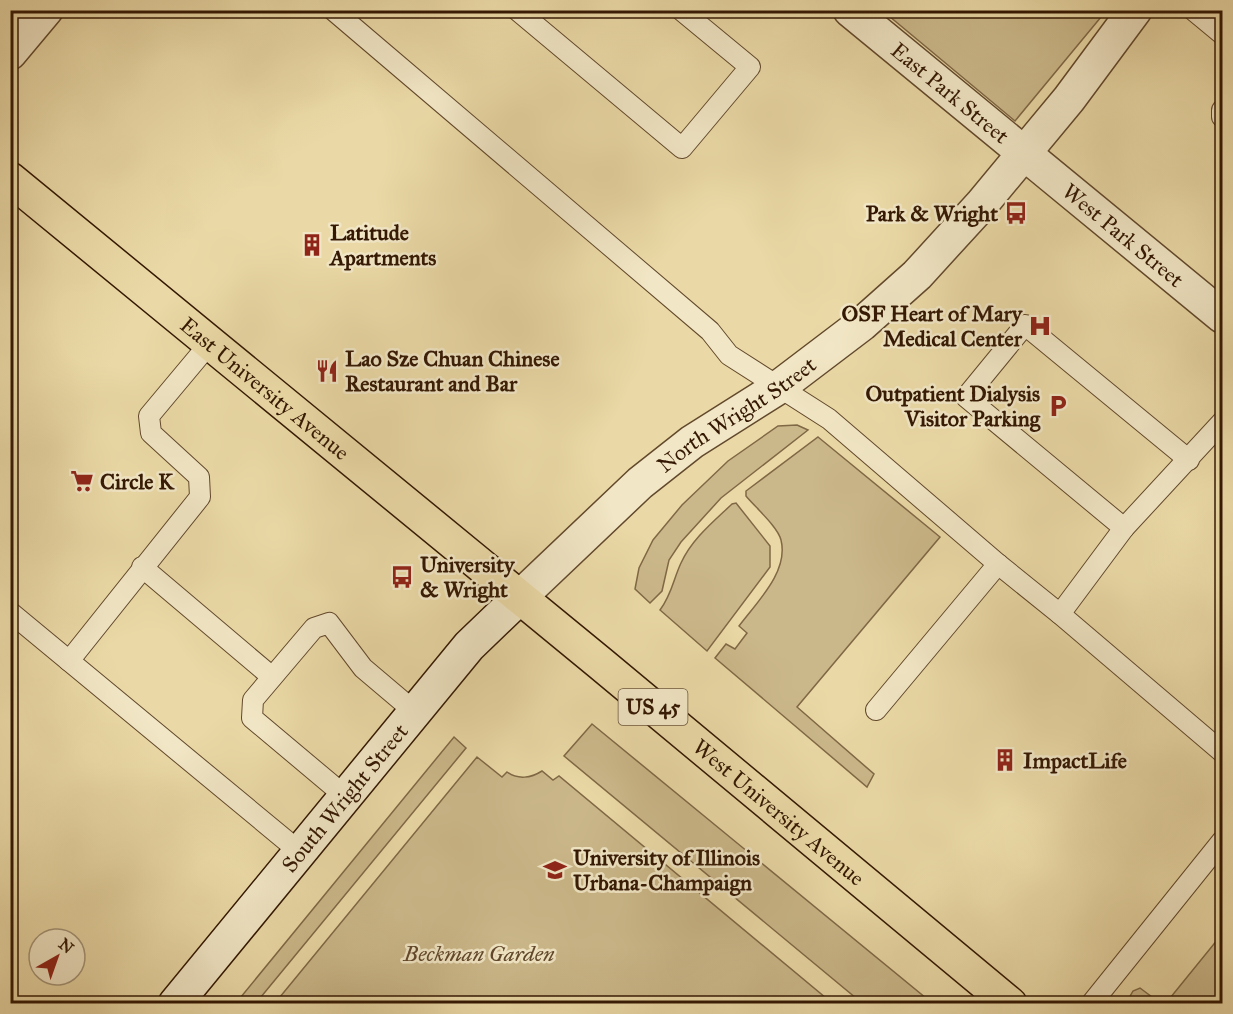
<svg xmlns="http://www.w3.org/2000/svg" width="1233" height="1014" viewBox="0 0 1233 1014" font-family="'IM FELL Great Primer',serif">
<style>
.green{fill:#cbb88a;stroke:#806846;stroke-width:1.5}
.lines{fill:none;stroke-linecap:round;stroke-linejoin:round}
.lane-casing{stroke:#62482c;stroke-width:22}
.street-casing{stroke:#62482c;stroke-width:36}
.secondary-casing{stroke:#341803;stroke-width:36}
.primary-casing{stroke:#341803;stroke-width:36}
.lane{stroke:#f1e6c5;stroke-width:20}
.street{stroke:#f1e6c5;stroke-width:33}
.secondary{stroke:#f1e6c5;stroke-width:33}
.primary{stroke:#ead9a6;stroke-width:33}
.labels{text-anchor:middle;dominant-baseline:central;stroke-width:5;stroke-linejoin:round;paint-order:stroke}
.shield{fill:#f1e6c5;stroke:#6d563d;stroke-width:1.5}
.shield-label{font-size:21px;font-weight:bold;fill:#341803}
.street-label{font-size:22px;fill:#341803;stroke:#f1e6c5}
.poi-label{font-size:22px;font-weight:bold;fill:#341803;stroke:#f1e6c5;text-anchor:start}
.park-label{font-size:22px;font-style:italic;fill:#61482c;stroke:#f1e6c5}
</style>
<rect width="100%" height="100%" fill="#ead9a6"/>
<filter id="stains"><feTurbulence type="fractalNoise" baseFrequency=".00333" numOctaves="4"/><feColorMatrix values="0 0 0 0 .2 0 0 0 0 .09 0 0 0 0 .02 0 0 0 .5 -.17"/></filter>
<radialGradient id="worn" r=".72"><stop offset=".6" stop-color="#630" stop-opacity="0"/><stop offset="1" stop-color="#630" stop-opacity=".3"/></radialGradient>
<g class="green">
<polygon points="883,11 1106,10 1106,11 1015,121"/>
<polygon points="797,425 808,430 721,498 681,542 669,560 662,591 650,603 635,589 639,568 653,540 682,505 728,461 778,426"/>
<path d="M 818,437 L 940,537 L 797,707 L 874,774 L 867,787 L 715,658 L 726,644 L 735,649 L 747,633 L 739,626 C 756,603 789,572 781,540 C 778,527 755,507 746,496 L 746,491 Z"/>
<path d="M 736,503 L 770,546 L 770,567 L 707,651 L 660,610 C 672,594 673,580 681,563 C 692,539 713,522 732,504 Z"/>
<polygon points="592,724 932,1003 862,1003 564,756"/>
<polygon points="454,737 466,748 256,1003 236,1003"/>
<path d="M 477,757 L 502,777 L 507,772 C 518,780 531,778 542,771 L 553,780 L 559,776 L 832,1003 L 275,1003 Z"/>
<polygon points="1222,934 1222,1003 1166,1003"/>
<polygon points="1140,988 1160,1003 1136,1003 1129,998 1133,991"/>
</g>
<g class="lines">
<g class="lane-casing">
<g id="lane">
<polyline points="333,10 710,331 729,355 829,419 998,564 1060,614 1222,752"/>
<polyline points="517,10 682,148 750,67 681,10"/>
<polyline points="1193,10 1222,34"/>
<polyline points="1222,110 1222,117"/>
<polyline points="1124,528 966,397 1025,325 1189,460"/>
<polyline points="142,567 272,677"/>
<polyline points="10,612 300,852"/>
<polyline points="1060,614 1124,528 1222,422"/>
<polyline points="69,661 200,497 199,477 151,433 149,416 210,343"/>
<polyline points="876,710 998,564"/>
<polyline points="345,796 252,718 253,700 314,628 329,623 363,668 415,712"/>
<polyline points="1091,1004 1222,841"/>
</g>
</g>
<g class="street-casing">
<g id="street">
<path id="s1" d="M 850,10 L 1222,316"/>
<polyline points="10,53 46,10"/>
<path id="s2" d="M 520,597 L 640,483 L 692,442 L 779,387 L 862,324 L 917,275 L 981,205 L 1069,99 L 1135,10"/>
</g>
</g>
<g class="secondary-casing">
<g id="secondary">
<path id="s3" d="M 175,1004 L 469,646 L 520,597"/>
</g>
</g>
<g class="primary-casing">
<g id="primary">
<path id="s4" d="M 10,179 L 600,663 L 1010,1004"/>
</g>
</g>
<use href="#lane" class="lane"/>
<use href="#street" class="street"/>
<use href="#secondary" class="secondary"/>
<use href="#primary" class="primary"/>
</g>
<defs>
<g id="bus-bare" transform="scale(1.8)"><path d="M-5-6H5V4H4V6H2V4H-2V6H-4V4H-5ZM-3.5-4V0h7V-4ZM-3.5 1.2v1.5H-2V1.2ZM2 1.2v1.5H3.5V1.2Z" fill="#8f2418" stroke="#f1e6c5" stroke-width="2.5" paint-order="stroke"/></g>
<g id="building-bare" transform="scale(1.8)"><path d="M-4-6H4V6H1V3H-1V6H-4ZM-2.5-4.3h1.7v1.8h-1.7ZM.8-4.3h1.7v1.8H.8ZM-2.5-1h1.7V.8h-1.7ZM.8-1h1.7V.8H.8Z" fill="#8f2418" stroke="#f1e6c5" stroke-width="2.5" paint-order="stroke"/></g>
<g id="hospital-bare" transform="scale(1.8)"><path d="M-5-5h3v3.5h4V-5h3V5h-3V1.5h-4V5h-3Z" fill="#8f2418" stroke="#f1e6c5" stroke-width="2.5" paint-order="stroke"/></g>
<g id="restaurant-bare" transform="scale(1.8)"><path d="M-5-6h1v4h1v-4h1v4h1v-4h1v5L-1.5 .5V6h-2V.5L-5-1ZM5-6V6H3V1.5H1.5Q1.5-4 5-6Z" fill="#8f2418" stroke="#f1e6c5" stroke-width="2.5" paint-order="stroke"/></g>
<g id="parking-bare" transform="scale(1.8)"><path d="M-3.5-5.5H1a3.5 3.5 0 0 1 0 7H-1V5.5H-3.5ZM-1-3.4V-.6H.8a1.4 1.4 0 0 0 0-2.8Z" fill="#8f2418" stroke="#f1e6c5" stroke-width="2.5" paint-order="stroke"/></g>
<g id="supermarket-bare" transform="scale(1.8)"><path d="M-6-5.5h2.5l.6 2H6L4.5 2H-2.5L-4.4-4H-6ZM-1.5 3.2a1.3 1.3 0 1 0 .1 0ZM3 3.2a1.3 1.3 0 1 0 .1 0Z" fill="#8f2418" stroke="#f1e6c5" stroke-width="2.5" paint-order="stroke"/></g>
<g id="university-bare" transform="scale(1.8)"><path d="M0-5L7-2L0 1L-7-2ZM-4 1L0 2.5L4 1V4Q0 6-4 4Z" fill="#8f2418" stroke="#f1e6c5" stroke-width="2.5" paint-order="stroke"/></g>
</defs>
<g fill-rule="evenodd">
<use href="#bus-bare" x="1016" y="213"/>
<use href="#building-bare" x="312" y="245"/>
<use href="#hospital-bare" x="1040" y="326"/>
<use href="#restaurant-bare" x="327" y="371"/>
<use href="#parking-bare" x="1058" y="406"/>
<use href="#supermarket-bare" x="82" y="481"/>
<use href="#bus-bare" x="402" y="577"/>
<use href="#building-bare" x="1005" y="760"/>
<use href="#university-bare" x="555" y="870"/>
</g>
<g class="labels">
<rect class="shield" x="618.5" y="689" width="69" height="36" rx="4.5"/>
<g class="shield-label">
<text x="653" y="707">US 45</text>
</g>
<g class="street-label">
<text stroke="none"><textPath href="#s1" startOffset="130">East Park Street</textPath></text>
<text stroke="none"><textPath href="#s1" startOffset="354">West Park Street</textPath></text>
<text stroke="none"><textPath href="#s4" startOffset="330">East University Avenue</textPath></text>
<text stroke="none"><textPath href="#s2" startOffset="284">North Wright Street</textPath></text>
<text stroke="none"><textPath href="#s3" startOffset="267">South Wright Street</textPath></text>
<text stroke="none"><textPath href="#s4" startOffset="996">West University Avenue</textPath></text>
</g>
<g class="poi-label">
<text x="998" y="213" text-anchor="end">Park &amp; Wright</text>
<text x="330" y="232">Latitude<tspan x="330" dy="25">Apartments</tspan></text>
<text x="1022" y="313" text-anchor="end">OSF Heart of Mary<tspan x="1022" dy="25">Medical Center</tspan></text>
<text x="345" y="358">Lao Sze Chuan Chinese<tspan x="345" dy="25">Restaurant and Bar</tspan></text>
<text x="1040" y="393" text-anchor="end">Outpatient Dialysis<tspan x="1040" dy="25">Visitor Parking</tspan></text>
<text x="100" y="481">Circle K</text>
<text x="420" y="564">University<tspan x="420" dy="25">&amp; Wright</tspan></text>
<text x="1023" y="760">ImpactLife</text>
<text x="573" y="857">University of Illinois<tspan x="573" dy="25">Urbana-Champaign</tspan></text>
</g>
<g class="park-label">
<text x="479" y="953">Beckman Garden</text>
</g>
</g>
<rect width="1233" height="1014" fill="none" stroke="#ead9a6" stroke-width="36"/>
<rect x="12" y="12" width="1209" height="990" fill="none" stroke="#341803" stroke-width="3"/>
<rect x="18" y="18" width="1197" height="978" fill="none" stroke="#341803" stroke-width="1.5"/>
<g transform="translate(57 957) rotate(40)"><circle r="28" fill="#f1e6c5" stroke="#a59477" stroke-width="1.5"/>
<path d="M0-4.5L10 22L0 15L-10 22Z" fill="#8f2418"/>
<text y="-9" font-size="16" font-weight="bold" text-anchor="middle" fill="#341803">N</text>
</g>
<rect width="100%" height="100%" filter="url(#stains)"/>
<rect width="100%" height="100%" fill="url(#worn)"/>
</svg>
